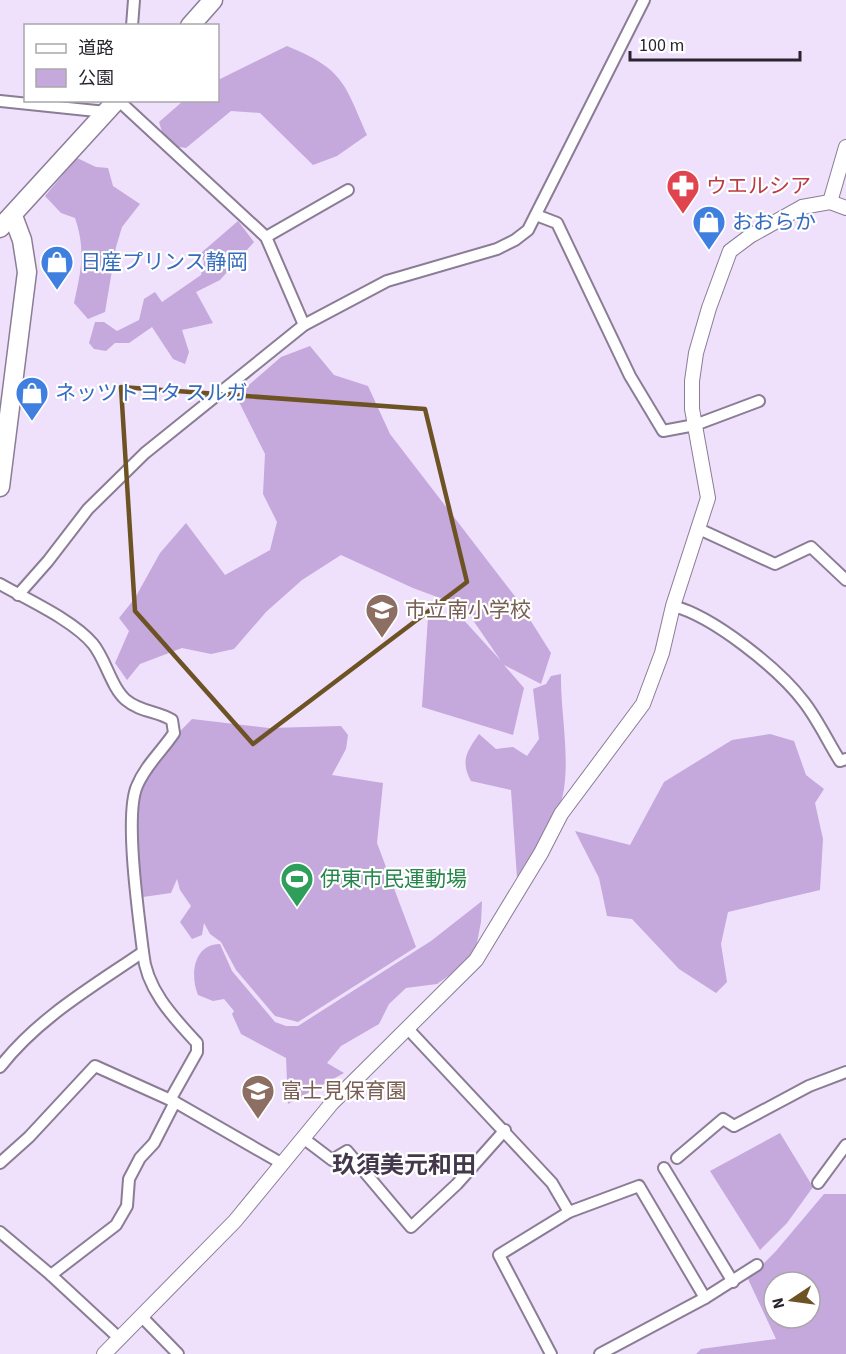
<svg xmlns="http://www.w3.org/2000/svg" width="846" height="1354" viewBox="0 0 846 1354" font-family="'Source Sans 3','Noto Sans JP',sans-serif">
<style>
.green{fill:#c5a8dc;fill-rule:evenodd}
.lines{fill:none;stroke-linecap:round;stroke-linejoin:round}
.minor-casing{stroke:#8a7d95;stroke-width:14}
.tertiary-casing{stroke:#8a7d95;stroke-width:16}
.trunk-casing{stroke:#8a7d95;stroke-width:21}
.minor{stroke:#fff;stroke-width:10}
.tertiary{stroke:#fff;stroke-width:14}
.trunk{stroke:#fff;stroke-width:18}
.marked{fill:none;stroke:#6d5324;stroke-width:4.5;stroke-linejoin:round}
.labels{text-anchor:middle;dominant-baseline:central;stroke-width:4.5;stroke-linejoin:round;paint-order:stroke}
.health-label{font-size:21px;fill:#be3a42;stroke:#fff;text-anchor:start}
.shop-label{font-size:21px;fill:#366cbe;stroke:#fff;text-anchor:start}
.education-label{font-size:21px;fill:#785e54;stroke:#fff;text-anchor:start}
.leisure-label{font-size:21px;fill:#27864d;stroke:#fff;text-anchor:start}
.quarter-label{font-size:24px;font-weight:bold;fill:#44384d;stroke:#fff}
</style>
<rect width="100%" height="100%" fill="#efe1fc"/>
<g class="green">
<path d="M 287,46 C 343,69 344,82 367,135 L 337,156 L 313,165 L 260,113 L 231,111 L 186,148 L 166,145 L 159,122 L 183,101 L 218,100 L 218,80 Z"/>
<path d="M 77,158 L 96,167 L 108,168 L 113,186 L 140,204 L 122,227 L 116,247 L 105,312 L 88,319 L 74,303 C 81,271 86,250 75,218 L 61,213 L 45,196 Z"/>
<polygon points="238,221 254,242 220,280 196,292 213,323 182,330 189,352 185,364 173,359 152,327 129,343 115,343 106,351 94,349 89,343 95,322 104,322 117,331 139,320 144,299 155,292 162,302 201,275 204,262 201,253"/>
<polygon points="310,346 334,375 368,386 390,434 517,599 551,653 541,684 504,665 524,688 513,735 422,707 428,617 461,617 501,661 464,607 413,588 341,555 302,580 266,612 234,649 211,654 182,648 140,664 127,680 115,663 129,631 119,618 135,598 160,553 186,523 225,575 270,550 277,522 263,494 265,454 236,396 281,357"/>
<path d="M 561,674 C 560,715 574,773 558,811 C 548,835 530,857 517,878 L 511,790 L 471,781 C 460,761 467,751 479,734 L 496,749 L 513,747 L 527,756 L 539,739 L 533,689 L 546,684 L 551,676 Z"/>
<polygon points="192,719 269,728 341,726 348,735 346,749 332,775 383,783 377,843 416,947 298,1022 275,1016 236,970 221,942 210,934 204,923 202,935 192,939 180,922 191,906 180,890 177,879 171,893 136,898 133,815 153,759"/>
<polygon points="770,734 794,741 806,775 824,789 815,803 823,839 820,890 728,912 721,944 727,982 716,993 679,969 632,919 607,916 599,878 575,831 630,845 664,782 732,740"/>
<path d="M 482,901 L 481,922 L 474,958 L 437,984 L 406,988 L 389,1004 L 379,1024 L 341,1046 L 327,1063 L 344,1073 L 288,1104 L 286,1058 L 241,1034 L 232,1014 L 234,1011 L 224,999 L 213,1001 L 198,995 C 190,976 193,944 220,944 L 232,971 L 275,1022 L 286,1026 L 298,1026 L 431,941 Z"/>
<polygon points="780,1133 813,1187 787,1223 760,1250 710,1171"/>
<path d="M 824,1194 L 846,1194 L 846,1354 L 696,1354 L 701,1349 L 776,1339 L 748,1279 L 776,1251 ZM 774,1282 L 810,1282 L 810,1318 L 774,1318 Z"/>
</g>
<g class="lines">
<g class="minor-casing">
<g id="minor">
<polyline points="132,26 134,0"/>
<polyline points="118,100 266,237 304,325"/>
<polyline points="0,101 106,112"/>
<polyline points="536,215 557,223 630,376 663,431 695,425 759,401"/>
<polyline points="266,237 348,190"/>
<polyline points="699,529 775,564 811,547 846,580"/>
<path d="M 0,584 C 28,600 73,620 93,644 C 106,660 111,687 126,700 C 140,712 158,711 172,720 L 174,733 C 162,751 145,766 137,786 C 124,815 139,918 143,952 C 92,987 38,1018 0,1067"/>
<polyline points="18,595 48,561 88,509 145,453 304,325 387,281 497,249 515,240 528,230 644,0"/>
<path d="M 673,606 C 713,616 779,669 804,702 C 818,720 828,742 840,761 L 846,759"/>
<path d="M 143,952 C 146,989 173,1017 197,1043 L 197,1052 L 170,1100"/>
<polyline points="408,1029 552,1183 569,1212"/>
<polyline points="303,1138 332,1160 347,1151 411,1227 457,1184 505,1130"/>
<polyline points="677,1158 723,1119 734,1126 809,1086 846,1072"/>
<polyline points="0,1163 29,1137 95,1066 175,1102 281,1163"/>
<polyline points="664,1168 733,1282"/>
<polyline points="818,1183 846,1145"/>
<polyline points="0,1232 51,1275"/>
<polyline points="141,1316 178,1354"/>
<polyline points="119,1338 51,1275 116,1225 127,1206 129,1179 140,1158 154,1143 175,1102"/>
<polyline points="551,1354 499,1255 569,1212 639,1186 705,1298"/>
<polyline points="600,1354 705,1298 757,1265"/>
</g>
</g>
<g class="tertiary-casing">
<g id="tertiary">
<polyline points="830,202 846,147"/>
<polyline points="104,1354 235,1221 332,1103 476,960 541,853 561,814 643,704 662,653 673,606 708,498 692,409 692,381 696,353 709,308 730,251 750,236 802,207 830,202 846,208"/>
</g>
</g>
<g class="trunk-casing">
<g id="trunk">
<polyline points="190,26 213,0"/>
<polyline points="0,228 117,100"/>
<polyline points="0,487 27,272 22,240 13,216"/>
</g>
</g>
<use href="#minor" class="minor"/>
<use href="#tertiary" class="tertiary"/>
<use href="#trunk" class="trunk"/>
</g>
<path class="marked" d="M 121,387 L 425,409 L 467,582 L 253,744 L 135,611 Z"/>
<defs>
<g id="pharmacy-pin" transform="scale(1.725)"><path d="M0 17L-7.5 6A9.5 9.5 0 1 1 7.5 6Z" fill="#e0444e" stroke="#fff"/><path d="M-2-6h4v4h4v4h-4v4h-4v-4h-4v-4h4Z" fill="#fff"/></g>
<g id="shop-pin" transform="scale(1.725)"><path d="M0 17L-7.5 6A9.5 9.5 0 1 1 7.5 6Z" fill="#3f7fe0" stroke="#fff"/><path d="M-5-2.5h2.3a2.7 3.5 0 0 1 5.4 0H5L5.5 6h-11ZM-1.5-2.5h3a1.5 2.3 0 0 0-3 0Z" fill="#fff"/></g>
<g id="school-pin" transform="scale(1.725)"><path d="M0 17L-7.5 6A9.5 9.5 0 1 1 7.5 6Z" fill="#8d6e63" stroke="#fff"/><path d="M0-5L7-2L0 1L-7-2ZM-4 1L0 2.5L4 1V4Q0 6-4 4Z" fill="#fff"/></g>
<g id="stadium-pin" transform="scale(1.725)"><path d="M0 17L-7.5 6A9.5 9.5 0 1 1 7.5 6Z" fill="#2e9e5b" stroke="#fff"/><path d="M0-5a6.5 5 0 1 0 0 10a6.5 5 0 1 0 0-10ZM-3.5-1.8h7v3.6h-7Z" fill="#fff"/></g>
</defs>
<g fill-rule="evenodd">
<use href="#pharmacy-pin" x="683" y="186"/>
<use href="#shop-pin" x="709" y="222"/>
<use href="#shop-pin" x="57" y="262"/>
<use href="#shop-pin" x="32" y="393"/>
<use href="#school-pin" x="382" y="610"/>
<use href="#stadium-pin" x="297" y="879"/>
<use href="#school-pin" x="258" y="1091"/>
</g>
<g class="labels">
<g class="health-label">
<text x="706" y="186">ウエルシア</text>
</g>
<g class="shop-label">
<text x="732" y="222">おおらか</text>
<text x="80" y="262">日産プリンス静岡</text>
<text x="55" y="393">ネッツトヨタ スルガ</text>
</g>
<g class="education-label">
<text x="405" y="610">市立南小学校</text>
<text x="281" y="1091">富士見保育園</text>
</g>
<g class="leisure-label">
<text x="320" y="879">伊東市民運動場</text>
</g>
<g class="quarter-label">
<text x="404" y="1165">玖須美元和田</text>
</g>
</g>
<rect x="24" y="24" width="195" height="78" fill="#ffffff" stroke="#a9a7ab" stroke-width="1.5"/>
<rect x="36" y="44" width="30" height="9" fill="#ffffff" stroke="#a9a7ab" stroke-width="1.5"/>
<text x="78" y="54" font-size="18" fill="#29242e">道路</text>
<rect x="36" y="69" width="30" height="18" fill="#c5a8dc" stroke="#a9a7ab" stroke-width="1.5"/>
<text x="78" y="84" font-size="18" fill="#29242e">公園</text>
<g transform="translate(792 1300) rotate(257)"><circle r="28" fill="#ffffff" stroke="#a9a7ab" stroke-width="1.5"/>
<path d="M0-4.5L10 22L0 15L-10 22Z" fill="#6d5324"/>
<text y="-9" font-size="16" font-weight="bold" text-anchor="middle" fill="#29242e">N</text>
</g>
<path d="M630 51v9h170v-9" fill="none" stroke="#29242e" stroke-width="3"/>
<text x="639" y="51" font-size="18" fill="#29242e" stroke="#ffffff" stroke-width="4.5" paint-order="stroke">100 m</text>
</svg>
